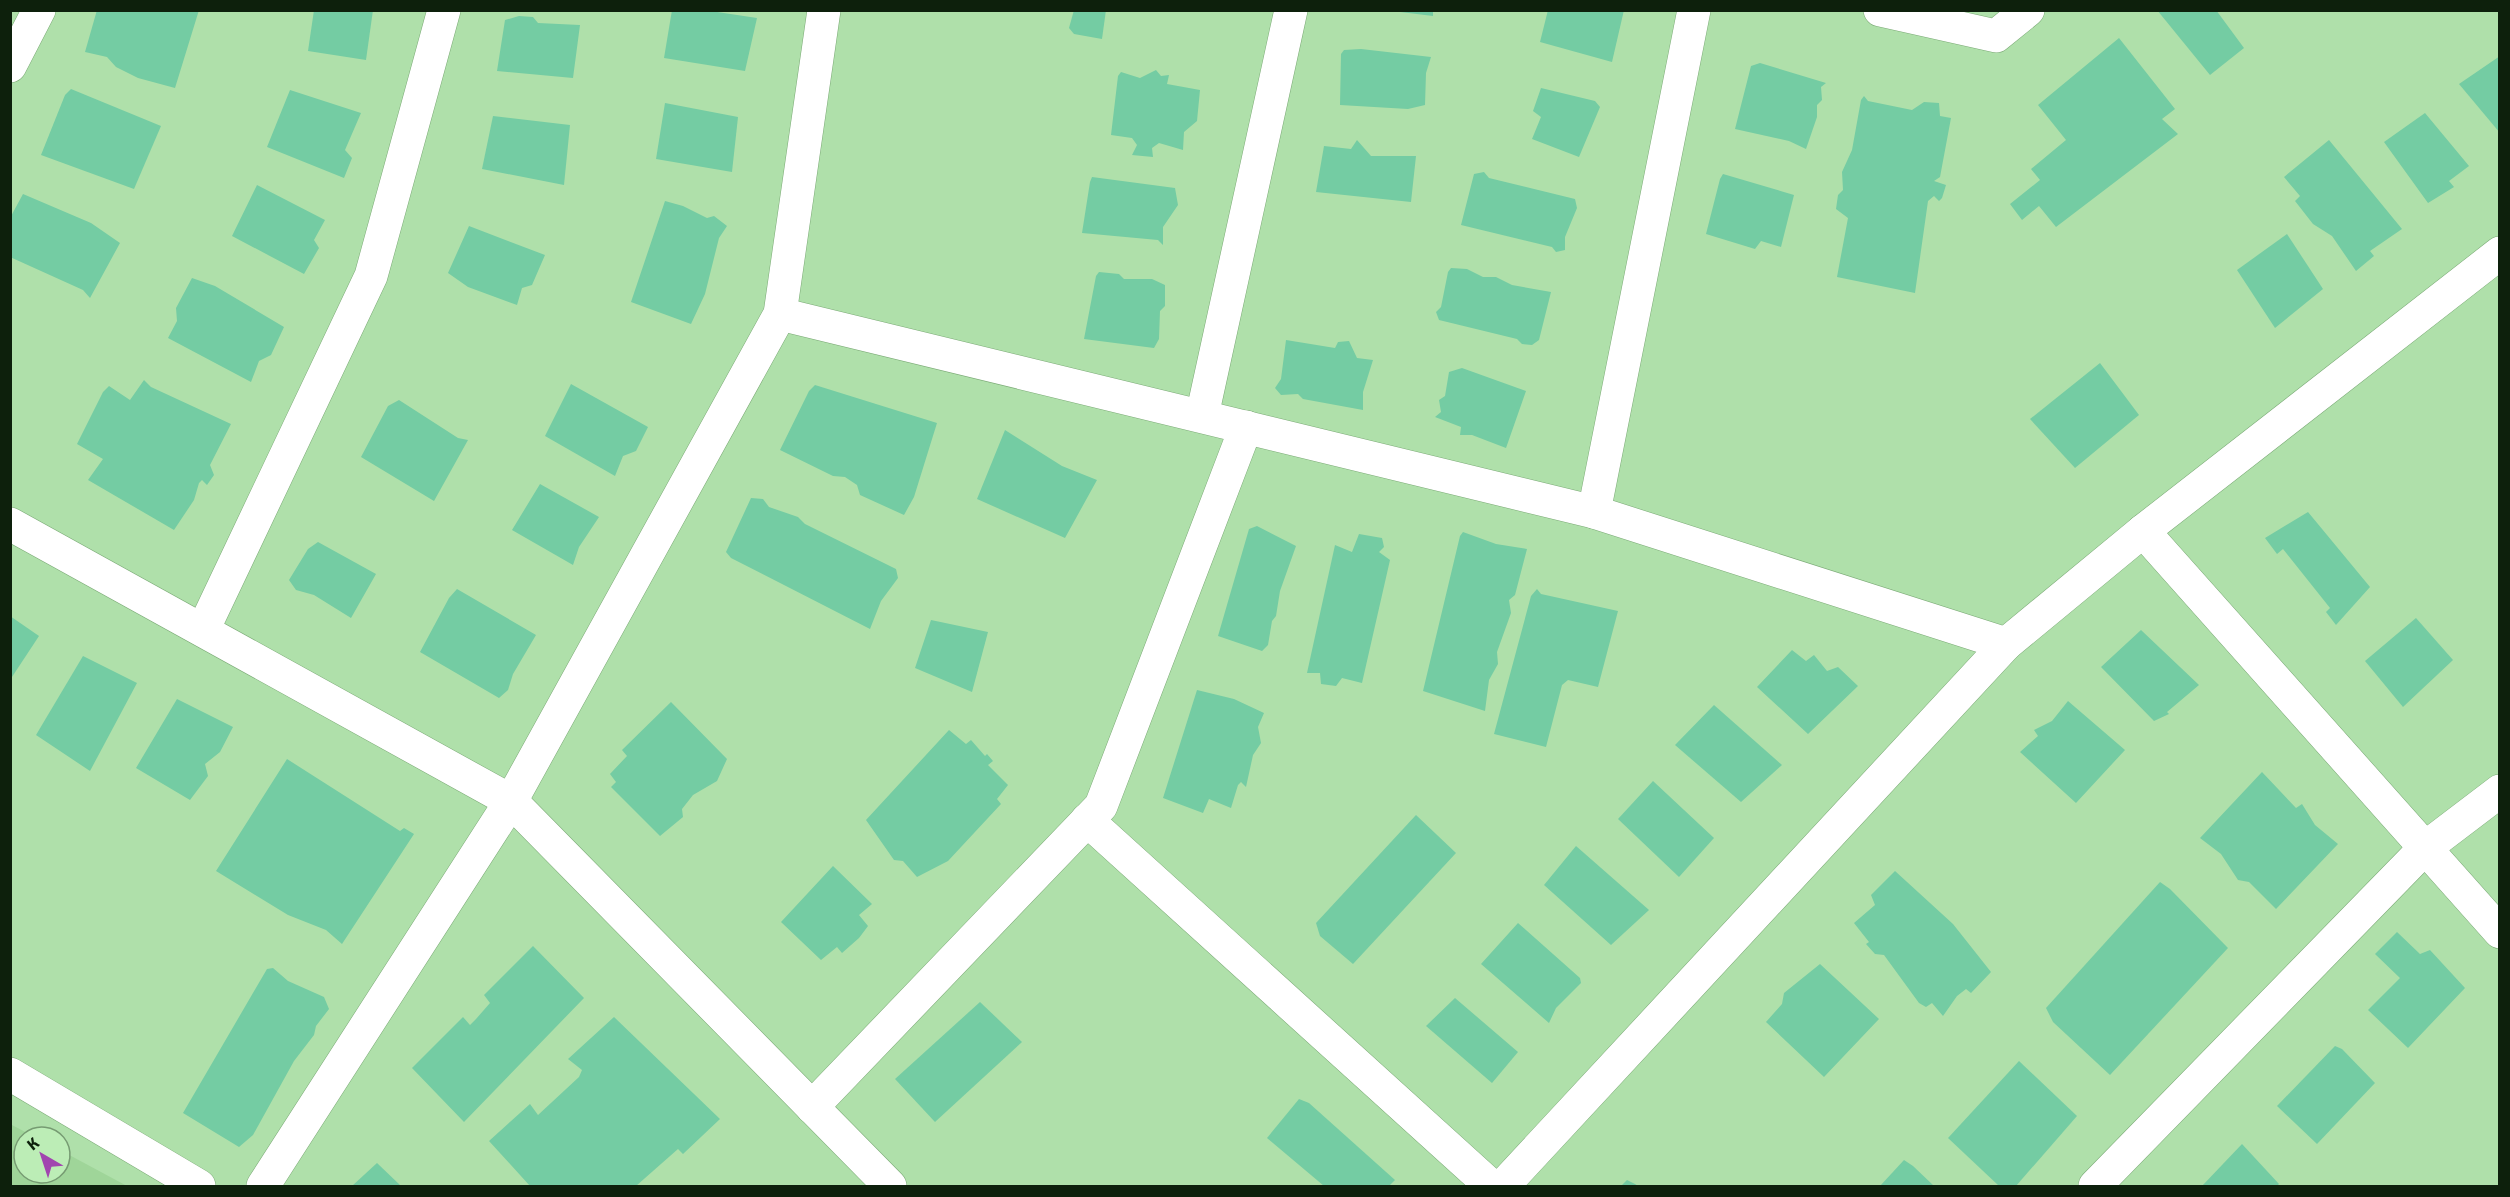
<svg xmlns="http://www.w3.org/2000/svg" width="2510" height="1197" viewBox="0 0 2510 1197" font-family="Signika,sans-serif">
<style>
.built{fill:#9fd599}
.building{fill:#74cca3}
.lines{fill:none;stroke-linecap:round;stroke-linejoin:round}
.street-casing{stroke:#7baa76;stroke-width:34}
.street{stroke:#fff;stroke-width:33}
</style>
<rect width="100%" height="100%" fill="#afe0aa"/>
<polygon class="built" points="10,1124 35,1137 24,1137 24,1173 60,1173 60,1150 127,1186 11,1186"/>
<g class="building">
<polygon points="97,10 199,10 175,88 138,78 116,67 107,57 85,52"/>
<polygon points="314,10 373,10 366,60 308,51"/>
<polygon points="672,10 704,10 757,18 745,71 664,58"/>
<polygon points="1074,10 1106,10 1102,39 1074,34 1069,28"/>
<polygon points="1384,10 1433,10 1433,16"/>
<polygon points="1548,10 1624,10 1612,62 1540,42"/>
<polygon points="2157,10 2216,10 2244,48 2210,75"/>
<polygon points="519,16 533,17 538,23 580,25 573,78 497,71 505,20"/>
<polygon points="2119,38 2175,109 2162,119 2178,134 2056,227 2039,206 2022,220 2010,204 2040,180 2031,169 2066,140 2038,105"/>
<polygon points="1361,49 1431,57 1426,73 1425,105 1408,109 1340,105 1341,54 1344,50"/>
<polygon points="2500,56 2500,133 2459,84"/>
<polygon points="1760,63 1826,83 1821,87 1822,100 1817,105 1817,117 1806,149 1789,141 1735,129 1751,66"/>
<polygon points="1156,70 1161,76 1169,75 1167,84 1200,90 1197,121 1184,132 1183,150 1159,143 1152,148 1153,157 1132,155 1137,145 1132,138 1111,135 1118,76 1121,72 1140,78"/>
<polygon points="1541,88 1595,101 1600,107 1579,157 1532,139 1541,117 1533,111"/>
<polygon points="71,89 161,126 134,189 41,155 65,95"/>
<polygon points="290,90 361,113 345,150 352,158 344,178 267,147"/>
<polygon points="1864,96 1868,101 1912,110 1924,102 1939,103 1940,116 1951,118 1940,177 1934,181 1946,185 1942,198 1939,201 1934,196 1928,201 1915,293 1837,277 1848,218 1836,209 1838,195 1843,190 1842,172 1852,150 1861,100"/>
<polygon points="665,103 738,117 732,172 656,159"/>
<polygon points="2425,113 2469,166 2449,181 2454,187 2428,203 2384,142"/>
<polygon points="493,116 570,125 564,185 482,169"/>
<polygon points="1357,140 1371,156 1416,156 1411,202 1316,192 1324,146 1351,149"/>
<polygon points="2329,140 2402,229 2370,251 2374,256 2356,271 2332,236 2313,224 2295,201 2300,196 2284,177"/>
<polygon points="1484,172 1489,178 1575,199 1577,208 1565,237 1565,250 1556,252 1552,247 1461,225 1474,174"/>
<polygon points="1723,174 1794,195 1781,247 1761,241 1755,249 1706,234 1720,179"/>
<polygon points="1092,177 1175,188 1178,205 1163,227 1163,245 1158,240 1082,233 1090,182"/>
<polygon points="257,185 325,220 314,240 319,248 304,274 232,236"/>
<polygon points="23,194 91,223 120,243 90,298 83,290 10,257 10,218"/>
<polygon points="665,201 683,206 707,218 714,216 727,226 719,238 705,294 691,324 631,302"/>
<polygon points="469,226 545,255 532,285 522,288 517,305 468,287 448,273"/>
<polygon points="2287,234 2323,289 2275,328 2237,270"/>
<polygon points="1451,268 1467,269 1483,277 1496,277 1512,285 1551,292 1539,340 1532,345 1522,344 1517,339 1439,320 1436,312 1441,307 1448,272"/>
<polygon points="1099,272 1119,274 1124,279 1152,279 1165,285 1165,306 1160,311 1159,339 1154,348 1084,339 1096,276"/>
<polygon points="192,278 215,286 284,327 271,355 259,361 251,382 168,338 177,321 176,308"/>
<polygon points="1286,340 1335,348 1338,342 1349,341 1357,358 1373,360 1363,392 1363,410 1303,399 1298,394 1281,395 1275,388 1281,379"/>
<polygon points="2100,363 2139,415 2075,468 2030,419"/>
<polygon points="1462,368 1526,391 1506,448 1472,435 1460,435 1461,427 1435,417 1441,412 1439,400 1445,396 1449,372"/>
<polygon points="144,380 151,387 231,424 210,465 214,475 207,485 202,480 199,483 194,500 174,530 88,480 103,459 77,444 103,392 109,386 130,400"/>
<polygon points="571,384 648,427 636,451 623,456 615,476 545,436"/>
<polygon points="815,385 937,423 914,497 904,515 860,495 857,485 845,477 833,476 780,450 809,391"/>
<polygon points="399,400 458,438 468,440 434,501 361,457 388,406"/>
<polygon points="1005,430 1062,466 1097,480 1065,538 977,499"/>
<polygon points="540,484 599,517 579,547 573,565 512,530"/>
<polygon points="751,498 763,499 769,507 798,517 805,524 896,569 898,578 881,601 870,629 731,558 726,552"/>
<polygon points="2308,512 2370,587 2336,625 2326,612 2330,608 2283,549 2277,554 2265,538"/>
<polygon points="1257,526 1296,546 1280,591 1276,616 1272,621 1268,645 1262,651 1218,636 1249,529"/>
<polygon points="1463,532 1496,544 1527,549 1515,595 1509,600 1511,613 1497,652 1498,664 1489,680 1485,711 1423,691 1460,536"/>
<polygon points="1359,534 1382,538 1384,547 1379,552 1390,560 1362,683 1342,678 1336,686 1321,684 1320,673 1307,673 1335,545 1352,552"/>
<polygon points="318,542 376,574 351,618 314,595 296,590 289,580 308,549"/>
<polygon points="457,589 536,635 513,674 508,690 499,698 420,652 449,598"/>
<polygon points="1537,589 1541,594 1618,611 1598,687 1568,680 1562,685 1546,747 1494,734 1531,596"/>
<polygon points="10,616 39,636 10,680"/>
<polygon points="2416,618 2453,660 2403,707 2365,661"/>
<polygon points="931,620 988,632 972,692 915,668"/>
<polygon points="2141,630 2199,685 2167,712 2169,714 2154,721 2101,667"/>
<polygon points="1792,650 1806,661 1814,655 1827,671 1838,667 1858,686 1808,734 1757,687"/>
<polygon points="83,656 137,683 90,771 36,735"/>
<polygon points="1197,690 1234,699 1264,713 1258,727 1261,743 1253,755 1246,787 1241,782 1238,785 1231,808 1209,799 1203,813 1163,798"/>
<polygon points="177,699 233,727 220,752 205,764 208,776 190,800 136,768"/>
<polygon points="2068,701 2125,750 2076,803 2020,752 2038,736 2034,730 2052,721"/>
<polygon points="671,702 727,759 717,781 693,795 682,809 683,817 660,836 611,787 616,782 610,774 627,756 622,750"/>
<polygon points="1714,705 1782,765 1741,802 1675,745"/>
<polygon points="949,730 966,744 971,740 985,756 987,754 993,761 988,765 1008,785 997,799 1001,804 948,861 917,877 903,861 894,860 866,820"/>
<polygon points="287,759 400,831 404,828 414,834 342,944 326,930 288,915 216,871"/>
<polygon points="2262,772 2296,808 2302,804 2315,825 2338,844 2276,909 2249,882 2238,880 2221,854 2200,838"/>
<polygon points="1653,781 1714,838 1679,877 1618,819"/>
<polygon points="1416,815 1456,853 1353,964 1320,936 1316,923"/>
<polygon points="1576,846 1649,910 1611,945 1544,885"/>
<polygon points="833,866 872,904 859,915 868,926 859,938 842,953 837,947 821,960 781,922"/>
<polygon points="1895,871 1953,924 1991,972 1971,993 1966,989 1957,996 1943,1016 1932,1003 1926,1007 1919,1003 1884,955 1875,954 1866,944 1869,942 1854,923 1875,905 1871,895"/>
<polygon points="2160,882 2170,889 2228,948 2110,1075 2053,1022 2046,1008"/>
<polygon points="1518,923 1580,978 1581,983 1556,1008 1549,1023 1481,964"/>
<polygon points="2397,932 2420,954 2430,950 2465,988 2408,1048 2368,1010 2400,978 2375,954"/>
<polygon points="533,946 584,998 464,1122 412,1068 463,1017 470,1025 476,1019 490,1003 484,995"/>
<polygon points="1820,964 1879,1019 1824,1077 1766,1022 1782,1004 1784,993"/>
<polygon points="273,968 288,981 324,997 329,1009 316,1026 314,1035 294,1061 253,1135 239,1147 183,1113 267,969"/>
<polygon points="1455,998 1518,1052 1492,1083 1426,1026"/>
<polygon points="980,1002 1022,1042 935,1122 895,1079"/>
<polygon points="614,1017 720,1119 683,1154 678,1149 636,1186 530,1186 489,1141 530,1104 538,1115 579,1077 582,1070 568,1059"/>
<polygon points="2335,1046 2342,1049 2375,1083 2317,1144 2277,1106"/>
<polygon points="2019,1061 2077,1116 2016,1186 1999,1186 1948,1138"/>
<polygon points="1299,1099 1309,1103 1395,1180 1389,1186 1324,1186 1267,1138"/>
<polygon points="2242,1144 2279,1184 2277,1186 2202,1186"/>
<polygon points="1904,1160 1913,1166 1934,1186 1880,1186"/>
<polygon points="377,1163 401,1186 352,1186"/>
<polygon points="1627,1180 1635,1184 1638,1186 1621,1186"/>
</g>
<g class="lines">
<g class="street-casing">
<g id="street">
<polyline points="1880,10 1996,36 2028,10"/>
<polyline points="10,66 39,10"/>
<polyline points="780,314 1594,512 2006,644"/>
<polyline points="1202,416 1291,10"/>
<polyline points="1594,512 1694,10"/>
<polyline points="10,524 511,801 890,1186"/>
<polyline points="2143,531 2500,932"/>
<polyline points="203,630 371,276 444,10"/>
<polyline points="1087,820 1491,1186"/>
<polyline points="10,1074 199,1186"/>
<polyline points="812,1107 1101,806 1246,427"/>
<polyline points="263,1186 511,801 780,314 824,10"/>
<polyline points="1503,1186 2006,644 2143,531 2500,253"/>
<polyline points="2095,1186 2425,848 2500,791"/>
</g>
</g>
<use href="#street" class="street"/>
</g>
<rect width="2510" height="1197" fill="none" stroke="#0d200c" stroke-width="24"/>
<g transform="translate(42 1155) rotate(321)"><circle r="28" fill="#bcedb6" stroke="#769b72" stroke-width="1.5"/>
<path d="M0-4.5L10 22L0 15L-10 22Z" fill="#a145af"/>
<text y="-9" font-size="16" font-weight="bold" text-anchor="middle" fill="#0d200c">K</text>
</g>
</svg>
